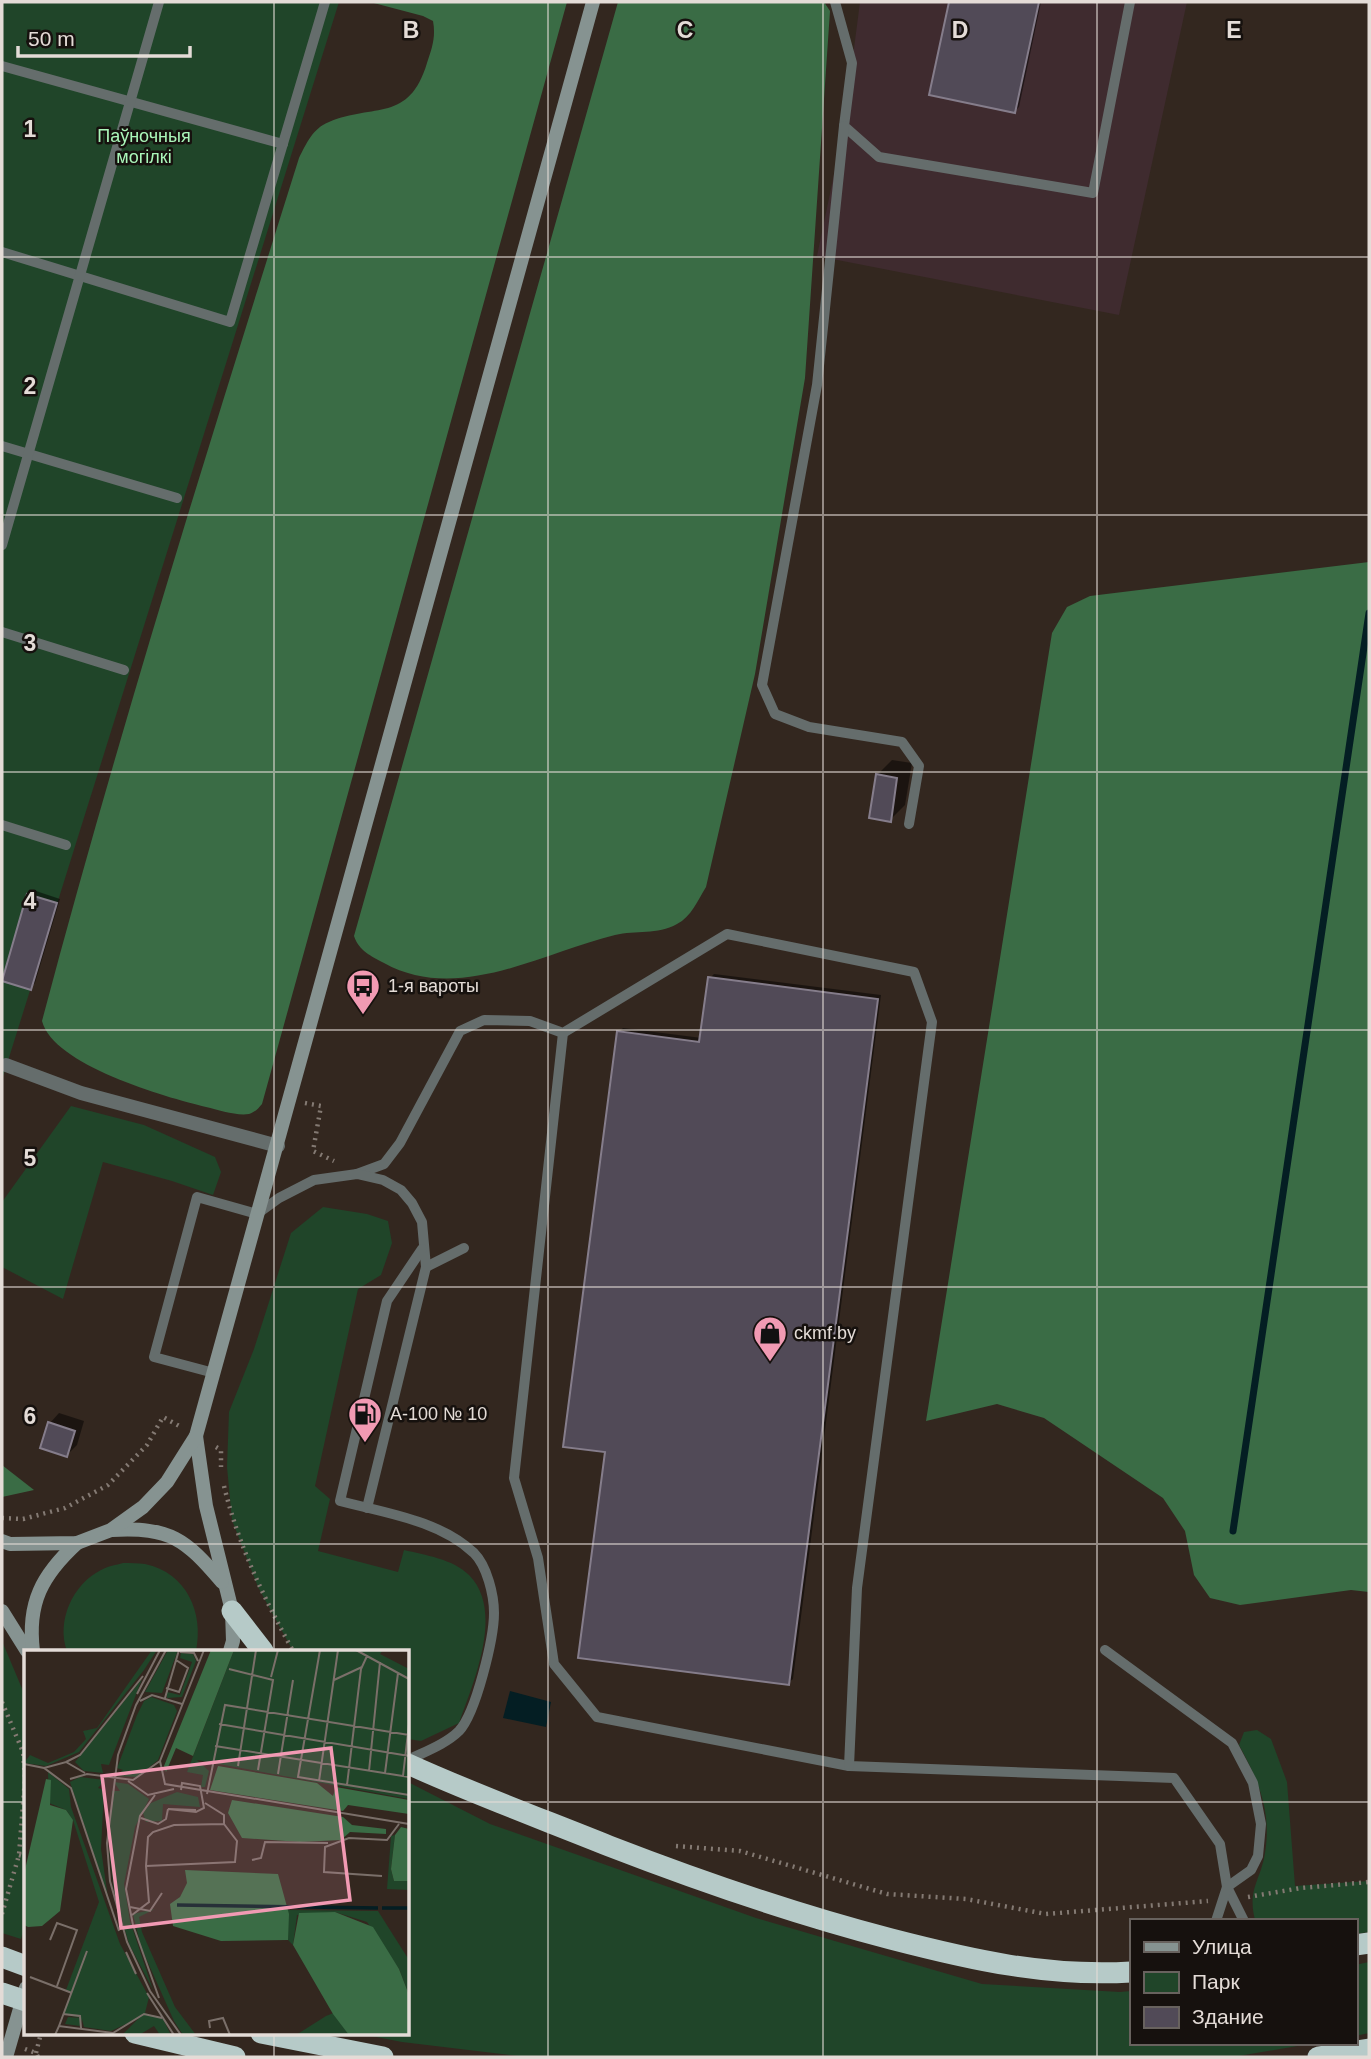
<svg xmlns="http://www.w3.org/2000/svg" width="1371" height="2059" viewBox="0 0 1371 2059" font-family="Helvetica,sans-serif">
<style>
.industrial{fill:#3f2b2f}
.green{fill:#204529}
.forest{fill:#3a6c45}
.water{fill:#041e23}
.shadow{fill:#0007}
.lines{fill:none;stroke-linecap:round;stroke-linejoin:round}
.stream{stroke:#041e23;stroke-width:7}
.building{fill:#514a57;stroke:#857d8b;stroke-width:2}
.path{stroke:#847a73;stroke-width:4.5;stroke-dasharray:2 5;stroke-linecap:butt}
.lane{stroke:#656d6c;stroke-width:10}
.street{stroke:#656d6c;stroke-width:14}
.secondary{stroke:#869391;stroke-width:14}
.highway{stroke:#b6cac8;stroke-width:21}
.highway-bridge{stroke:#b6cac8;stroke-width:21}
.grid{fill:none;stroke:#e4dcd7;stroke-width:2;stroke-opacity:0.55}
.labels{text-anchor:middle;dominant-baseline:central;stroke-width:5;stroke-linejoin:round;paint-order:stroke}
.park-label{font-size:18px;fill:#aaf6b9;stroke:#16110e}
.poi-label{font-size:18px;fill:#e4dcd7;stroke:#16110e;text-anchor:start}
.inset-river{fill:none;stroke:#041e23;stroke-width:3.5}
.inset-road{fill:none;stroke:#7a6f69;stroke-width:2}
.view{fill:#f19ab3;fill-opacity:0.15;stroke:#f19ab3;stroke-width:3.5}
.inset-edge{fill:none;stroke:#e4dcd7;stroke-width:3.5}
.grid-label{font-size:23px;text-anchor:middle;font-weight:bold;fill:#e4dcd7;stroke:#16110e;stroke-width:5;stroke-linejoin:round;paint-order:stroke}
</style>
<rect width="100%" height="100%" fill="#33271f"/>
<polygon class="industrial" points="860,2 1187,2 1119,315 817,256 844,126"/>
<g class="green">
<polygon points="2,2 339,2 2,1080"/>
<polygon points="71,1106 144,1125 215,1157 221,1172 213,1195 172,1181 103,1162 63,1299 2,1267 2,1202"/>
<path d="M 323,1207 L 367,1214 L 388,1221 L 392,1243 L 381,1275 L 358,1289 L 315,1486 L 330,1499 L 318,1551 L 398,1572 L 404,1550 C 425,1555 453,1559 469,1575 C 505,1611 473,1683 459,1723 L 421,1741 L 408,1739 L 408,1651 L 293,1651 L 258,1587 L 232,1520 L 227,1467 L 229,1412 L 254,1349 L 291,1233 Z"/>
<path d="M 123,1563 C 130,1563 138,1563 145,1564 C 187,1573 204,1613 196,1651 L 67,1651 C 56,1621 73,1584 101,1570 C 108,1566 116,1565 123,1563 Z"/>
<polygon points="2,1641 26,1698 26,1922 21,1939 2,1933"/>
<path d="M 1257,1730 L 1271,1739 L 1287,1782 L 1295,1886 L 1369,1881 L 1369,1932 L 1355,1934 L 1355,1921 L 1255,1920 C 1247,1889 1261,1880 1265,1853 C 1272,1811 1258,1780 1239,1745 L 1244,1732 Z"/>
<polygon points="408,1782 490,1824 756,1918 982,1984 1120,1992 1131,1991 1131,2043 1315,2043 1233,2057 527,2057 402,2042 356,2033 408,2033"/>
<polygon points="1369,1962 1369,2033 1355,2036 1355,1965"/>
</g>
<g class="forest">
<path d="M 370,2 L 567,2 L 262,1104 C 258,1109 255,1112 249,1114 C 236,1116 219,1110 206,1107 C 165,1097 53,1065 42,1021 C 119,731 209,444 299,158 C 306,144 313,128 329,122 C 374,103 409,123 427,63 C 432,48 436,37 433,21 L 423,16 Z"/>
<path d="M 618,2 L 824,2 L 830,11 L 805,378 L 755,674 L 706,887 C 698,900 691,917 677,924 C 657,935 636,930 615,935 C 541,953 458,1004 384,963 C 371,956 359,951 354,936 Z"/>
<polygon points="1369,562 1369,1592 1351,1590 1240,1605 1210,1598 1194,1575 1185,1531 1163,1498 1044,1418 997,1404 926,1421 1052,633 1067,607 1090,596"/>
<polygon points="2,1465 34,1490 2,1497"/>
</g>
<polygon class="water" points="510,1691 551,1702 546,1727 503,1718"/>
<g class="shadow">
<polygon points="951,2 1041,2 1019,107 1015,111 931,94"/>
<polygon points="892,760 912,763 905,805 890,820 877,775"/>
<polygon points="33,890 60,899 35,983 30,988 28,895"/>
<polygon points="714,974 881,995 793,1679 788,1683 606,1450 619,1032 623,1028 702,1038 710,978"/>
<polygon points="59,1413 84,1421 77,1445 67,1455 50,1423"/>
</g>
<g class="lines">
<polyline class="stream" points="1233,1531 1369,613"/>
</g>
<g class="building">
<polygon points="949,2 1039,2 1015,113 929,95"/>
<polygon points="876,774 897,778 891,822 869,818"/>
<polygon points="27,894 57,903 31,990 2,981"/>
<polygon points="708,977 878,999 789,1685 578,1658 605,1452 563,1447 617,1031 699,1042"/>
<polygon points="48,1422 75,1431 67,1457 40,1448"/>
</g>
<g class="lines">
<g class="path">
<polyline points="305,1103 321,1106 313,1151 334,1161"/>
<polyline points="216,1447 221,1450 221,1467"/>
<path d="M 224,1486 C 239,1547 263,1596 293,1651"/>
<polyline points="2,1518 23,1519 65,1508 108,1485 147,1445 163,1417 181,1427"/>
<polyline points="2,1702 23,1752 25,1779 19,1855 2,1914"/>
<polyline points="676,1846 740,1851 887,1894 966,1899 1046,1914 1208,1901"/>
<polyline points="19,1855 26,1857"/>
<polyline points="1248,1897 1301,1888 1369,1882"/>
<polyline points="25,2049 36,2053 38,2057"/>
<polyline points="36,2053 41,2033"/>
</g>
<g class="lane">
<polyline points="835,2 852,63 844,126 879,157 1093,193 1130,2"/>
<polyline points="2,66 283,144"/>
<polyline points="844,126 817,385 762,685 775,714 809,727 902,742 919,766 909,824"/>
<polyline points="2,252 230,322 325,2"/>
<polyline points="2,446 177,498"/>
<polyline points="2,545 159,2"/>
<polyline points="2,632 124,670"/>
<polyline points="2,825 66,845"/>
<polyline points="563,1033 514,1478 538,1558 554,1664 597,1717 849,1766 1174,1778 1220,1844 1227,1887 1244,1921"/>
<polyline points="357,1174 384,1164 400,1143 460,1031 484,1020 530,1021 563,1033 727,934 914,972 932,1022 857,1588 849,1766"/>
<polyline points="426,1267 464,1248"/>
<polyline points="214,1373 154,1357 197,1197 257,1214 279,1198 314,1180 357,1174 383,1180 401,1190 412,1203 422,1222 426,1267 367,1508"/>
<polyline points="1105,1650 1232,1743 1253,1783 1261,1824 1258,1856 1251,1870 1227,1887 1216,1921"/>
<path d="M 408,1760 C 424,1752 446,1744 459,1731 C 476,1713 494,1638 494,1613 C 494,1595 487,1566 474,1553 C 439,1520 385,1513 340,1501 L 387,1301 L 422,1249"/>
</g>
<polyline class="street" points="6,1065 81,1093 278,1146"/>
<g class="secondary">
<polyline points="196,1436 206,1506 232,1611 233,1641 230,1651"/>
<path d="M 112,1530 C 171,1527 185,1539 222,1582"/>
<polyline points="2,1541 10,1544 77,1543 111,1530 143,1507 167,1482 196,1436 593,2"/>
<polyline points="2,1611 27,1651"/>
<path d="M 33,1651 C 27,1603 42,1575 77,1543"/>
<polyline points="6,2057 26,1988"/>
</g>
<g class="highway">
<polyline points="232,1611 263,1651"/>
<path d="M 408,1764 C 474,1794 542,1819 609,1846 C 702,1882 795,1914 891,1939 C 972,1960 1047,1977 1131,1972"/>
<polyline points="1355,1945 1369,1943"/>
<polyline points="2,1957 26,1966"/>
<polyline points="135,2033 235,2057"/>
<polyline points="261,2033 383,2057"/>
<polyline points="1318,2057 1369,2049"/>
</g>
<polyline class="highway-bridge" points="2,1993 26,2001"/>
</g>
<path class="grid" d="M 274,2 L 274,1651M 548,2 L 548,2057M 823,2 L 823,2057M 1097,2 L 1097,2057M 2,257 L 1369,257M 2,515 L 1369,515M 2,772 L 1369,772M 2,1030 L 1369,1030M 2,1287 L 1369,1287M 2,1544 L 1369,1544M 2,1802 L 26,1802M 408,1802 L 1369,1802M 274,2033 L 274,2057"/>
<defs>
<g id="bus-pin" transform="scale(1.75)"><path d="M0 17L-7.5 6A9.5 9.5 0 1 1 7.5 6Z" fill="#f19ab3" stroke="#16110e"/><path d="M-5-6H5V4H4V6H2V4H-2V6H-4V4H-5ZM-3.5-4V0h7V-4ZM-3.5 1.2v1.5H-2V1.2ZM2 1.2v1.5H3.5V1.2Z" fill="#111"/></g>
<g id="shop-pin" transform="scale(1.75)"><path d="M0 17L-7.5 6A9.5 9.5 0 1 1 7.5 6Z" fill="#f19ab3" stroke="#16110e"/><path d="M-5-2.5h2.3a2.7 3.5 0 0 1 5.4 0H5L5.5 6h-11ZM-1.5-2.5h3a1.5 2.3 0 0 0-3 0Z" fill="#111"/></g>
<g id="fuel-pin" transform="scale(1.75)"><path d="M0 17L-7.5 6A9.5 9.5 0 1 1 7.5 6Z" fill="#f19ab3" stroke="#16110e"/><path d="M-5.5-6h7V0h2V4h1.3V-2.5L3-4.5l.8-.8L6-3V5H2.5V1h-1V6h-7ZM-4.2-4.7v3.2H.2V-4.7Z" fill="#111"/></g>
</defs>
<g fill-rule="evenodd">
<use href="#bus-pin" x="363" y="986"/>
<use href="#shop-pin" x="770" y="1333"/>
<use href="#fuel-pin" x="365" y="1414"/>
</g>
<g class="labels">
<g class="park-label">
<text x="144" y="136">Паўночныя<tspan x="144" dy="21">могілкі</tspan></text>
</g>
<g class="poi-label">
<text x="388" y="986">1-я вароты</text>
<text x="794" y="1333">ckmf.by</text>
<text x="390" y="1414">А-100 № 10</text>
</g>
</g>
<g transform="translate(24 1650)">
<rect width="385" height="385" fill="#33271f"/>
<path d="M 128,0 L 133,0 L 120,20 L 55,102 L 22,116 L 0,113 L 6,105 L 24,113 L 50,102 L 62,89 L 59,81 L 73,78 ZM 144,0 L 154,0 L 138,43 L 121,42 ZM 210,0 L 359,0 L 356,4 L 385,19 L 385,149 L 173,110 L 185,121 L 181,137 L 177,137 L 179,125 L 163,122 ZM 157,3 L 169,4 L 172,11 L 158,47 L 143,48 L 143,42 L 156,45 L 168,12 L 156,8 ZM 118,29 L 85,115 L 77,114 L 79,123 L 60,121 L 51,112 ZM 127,47 L 150,55 L 153,61 L 134,110 L 113,127 L 92,126 L 99,120 L 93,118 L 95,113 L 113,65 L 120,51 ZM 24,122 L 45,139 L 47,157 L 96,294 L 125,347 L 121,363 L 139,369 L 147,385 L 136,385 L 130,376 L 115,385 L 98,385 L 115,368 L 87,381 L 60,377 L 58,369 L 56,376 L 41,374 L 44,367 L 57,368 L 39,364 L 47,344 L 42,340 L 75,252 L 49,170 L 42,160 L 25,153 ZM 56,127 L 81,130 L 74,138 L 80,140 L 77,199 L 84,248 L 46,132 ZM 90,132 L 104,134 L 125,149 L 111,177 L 100,234 L 106,271 L 129,340 L 105,294 L 90,242 L 85,200 L 88,141 L 96,141 ZM 153,142 L 174,147 L 176,157 L 139,154 L 138,171 L 122,172 L 119,163 L 127,153 ZM 371,185 L 367,219 L 370,231 L 385,231 L 385,240 L 363,239 L 367,186 ZM 131,259 L 115,267 L 118,282 L 151,357 L 172,385 L 159,385 L 150,371 L 117,297 L 109,264 ZM 264,260 L 354,261 L 385,310 L 385,345 L 375,319 L 343,272 L 311,262 L 273,265 L 269,295 L 264,290 ZM 312,362 L 325,385 L 272,385 L 302,366 Z" fill="#204529"/>
<path d="M 187,0 L 210,0 L 169,106 L 152,98 L 142,122 L 140,116 ZM 194,116 L 293,133 L 309,146 L 312,137 L 385,150 L 385,164 L 324,155 L 319,161 L 186,140 ZM 22,129 L 27,130 L 26,155 L 42,160 L 49,170 L 36,261 L 18,276 L 4,277 L 0,275 L 0,224 ZM 208,150 L 319,167 L 328,175 L 362,179 L 362,184 L 326,182 L 317,190 L 276,192 L 218,188 L 204,163 ZM 377,177 L 385,179 L 385,231 L 370,231 L 367,219 L 371,185 ZM 161,220 L 254,224 L 265,264 L 264,290 L 197,291 L 149,276 L 146,254 L 156,247 L 163,233 ZM 311,262 L 349,277 L 375,319 L 385,345 L 385,385 L 325,385 L 309,364 L 269,295 L 275,263 Z" fill="#3a6c45"/>
<path class="inset-river" d="M 153,255 L 354,258M 358,258 L 385,258"/>
<path class="inset-road" d="M 142,0 L 112,55 L 94,105 L 83,193 L 86,231 L 103,292 L 126,341 L 157,385M 180,0 L 136,111 L 141,134 L 385,174M 296,0 L 274,127 L 385,145M 332,0 L 385,29M 156,2 L 170,3 L 174,11M 205,19 L 249,30 L 234,120M 247,27 L 254,0M 310,30 L 338,17M 142,38 L 155,42 L 164,18 L 152,10M 113,44 L 136,0M 141,48 L 155,0M 116,51 L 128,45 L 158,54M 195,74 L 385,106M 191,96 L 385,127M 42,112 L 56,105 L 119,26M 0,114 L 20,118 L 47,138 L 95,281M 214,116 L 232,0M 20,118 L 42,112 L 61,123M 345,121 L 356,12M 361,123 L 374,23M 254,124 L 269,30M 379,126 L 385,74M 46,129 L 63,124 L 109,130 L 136,111M 104,131 L 124,145 L 150,139M 295,131 L 314,0M 323,135 L 337,19 L 343,6M 183,144 L 201,55 L 385,85M 131,145 L 116,166 L 102,239 L 109,275 L 135,348M 144,159 L 172,162 L 180,158 L 176,136 L 158,133 L 157,140M 144,159 L 172,160M 117,168 L 134,174 L 142,169 L 144,159M 228,210 L 237,208 L 241,192 L 304,193M 122,216 L 211,212 L 213,191 L 200,174 L 200,165 L 181,153M 358,226 L 300,222 L 301,197 L 325,188 L 363,190 L 375,174M 106,257 L 126,261 L 138,243M 108,265 L 125,252 L 122,216 L 124,187 L 129,182 L 150,175 L 200,174M 26,290 L 33,273 L 53,280 L 33,336M 102,302 L 112,324M 6,327 L 48,343M 123,343 L 150,385M 39,364 L 56,366 L 57,378M 35,376 L 63,301M 186,378 L 185,371 L 199,368 L 206,385M 31,385 L 35,376 L 89,383 L 120,364 L 138,368"/>
<path class="view" d="M 307,98 L 326,250 L 97,278 L 78,126 Z"/>
<rect width="385" height="385" class="inset-edge"/>
</g>
<g class="grid-label">
<text x="411" y="38">B</text>
<text x="685" y="38">C</text>
<text x="960" y="38">D</text>
<text x="1234" y="38">E</text>
<text x="30" y="137">1</text>
<text x="30" y="394">2</text>
<text x="30" y="651">3</text>
<text x="30" y="909">4</text>
<text x="30" y="1166">5</text>
<text x="30" y="1424">6</text>
</g>
<rect width="1371" height="2059" fill="none" stroke="#e4dcd7" stroke-width="7"/>
<rect x="1130" y="1919" width="228" height="126" fill="#16110e" stroke="#68625e" stroke-width="2"/>
<rect x="1144" y="1942" width="35" height="10" fill="#869391" stroke="#68625e" stroke-width="2"/>
<text x="1192" y="1954" font-size="21" fill="#e4dcd7">Улица</text>
<rect x="1144" y="1972" width="35" height="21" fill="#204529" stroke="#68625e" stroke-width="2"/>
<text x="1192" y="1989" font-size="21" fill="#e4dcd7">Парк</text>
<rect x="1144" y="2007" width="35" height="21" fill="#514a57" stroke="#68625e" stroke-width="2"/>
<text x="1192" y="2024" font-size="21" fill="#e4dcd7">Здание</text>
<path d="M18 46v10h172v-10" fill="none" stroke="#e4dcd7" stroke-width="3.5"/>
<text x="28" y="46" font-size="21" fill="#e4dcd7" stroke="#16110e" stroke-width="5" paint-order="stroke">50 m</text>
</svg>
